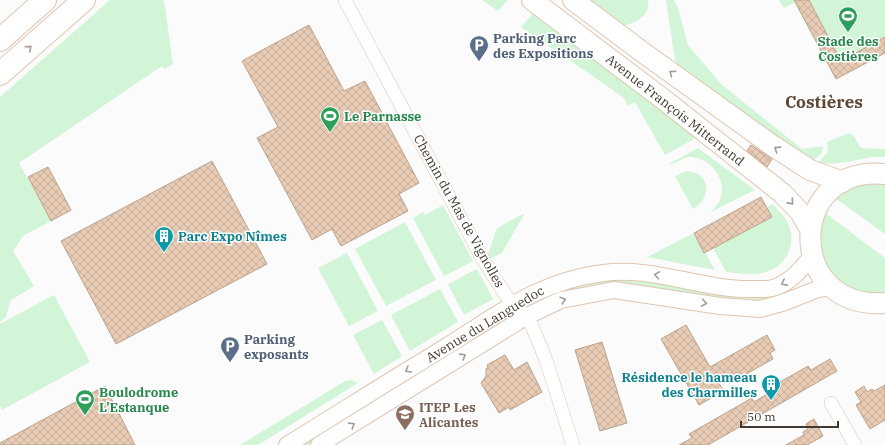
<svg xmlns="http://www.w3.org/2000/svg" width="885" height="445" viewBox="0 0 885 445" font-family="'IBM Plex Serif',serif">
<style>
.grass{fill:#d2f5d7}
.building{fill:url(#building-cross-hatch);stroke:#bca28c}
.lines{fill:none;stroke-linecap:round;stroke-linejoin:round}
.minor-casing{stroke:#e0c5af;stroke-width:14}
.tertiary-casing{stroke:#e0c5af;stroke-width:18}
.primary-casing{stroke:#e0c5af;stroke-width:22}
.motorway-casing{stroke:#e0c5af;stroke-width:24}
.minor{stroke:#fff;stroke-width:13}
.tertiary{stroke:#fff;stroke-width:16}
.primary{stroke:#fff;stroke-width:20}
.motorway{stroke:#fff;stroke-width:22}
.oneway{stroke:#a19c98}
.labels{text-anchor:middle;dominant-baseline:central;stroke-width:3;stroke-linejoin:round;paint-order:stroke}
.service-label{font-size:13px;font-weight:bold;fill:#4e5e75;stroke:#fff;text-anchor:start}
.leisure-label{font-size:13px;font-weight:bold;fill:#27864d;stroke:#fff;text-anchor:start}
.street-label{font-size:13px;fill:#433830;stroke:#fff}
.culture-label{font-size:13px;font-weight:bold;fill:#0d838f;stroke:#fff;text-anchor:start}
.education-label{font-size:13px;font-weight:bold;fill:#785e54;stroke:#fff;text-anchor:start}
.district-label{font-size:17px;font-weight:bold;fill:#5e4734;stroke:#fff}
</style>
<defs>
<pattern id="building-cross-hatch" width="8" height="8" patternUnits="userSpaceOnUse"><rect width="8" height="8" fill="#e7cbb5"/><path d="M0 0l8 8M0 8l8-8" fill="none" stroke="#c7af9c"/></pattern>
</defs>
<rect width="100%" height="100%" fill="#fbfbfb"/>
<g class="grass">
<polygon points="110,0 164,0 173,64 165,69 162,66 19,163 51,221 23,236 13,251 34,286 11,300 6,317 0,322 0,97"/>
<polygon points="482,0 508,0 498,11"/>
<path d="M 584,0 L 648,0 C 651,17 635,22 622,27 Z"/>
<polygon points="666,0 674,0 678,8 688,45 721,84 802,149 823,146 822,153 814,160 792,149 678,66 675,60"/>
<polygon points="779,0 800,0 784,8"/>
<polygon points="801,0 885,0 885,53 836,79 801,13"/>
<polygon points="535,11 698,137 665,155 635,102 628,106 623,97 521,27"/>
<path d="M 849,133 L 853,135 L 861,148 L 885,149 L 885,157 C 862,155 841,168 819,162 L 828,152 L 827,142 Z"/>
<path d="M 698,148 L 755,190 L 711,212 C 714,208 718,204 720,200 C 728,180 711,158 691,157 C 683,157 675,165 669,164 Z"/>
<path d="M 687,171 C 711,173 712,198 693,209 L 675,176 Z"/>
<polygon points="885,183 885,234 835,198 857,184"/>
<path d="M 772,204 C 779,211 786,217 789,226 C 797,245 785,267 766,272 C 754,276 738,273 726,272 L 713,248 Z"/>
<polygon points="443,205 473,261 444,276 413,218 423,212 425,215"/>
<polygon points="824,212 885,258 885,294 856,292 840,284 819,255 821,218"/>
<polygon points="525,213 502,253 490,259 488,254 497,228"/>
<polygon points="405,222 436,280 386,306 355,249"/>
<polygon points="694,233 715,270 647,257"/>
<polygon points="347,253 378,311 349,326 318,268"/>
<polygon points="477,269 493,299 464,315 448,284"/>
<path d="M 638,279 C 681,287 729,302 773,294 L 775,300 L 740,303 L 636,286 L 536,304 L 534,301 L 535,298 L 593,280 Z"/>
<polygon points="440,289 458,322 410,351 391,315"/>
<polygon points="54,295 90,362 2,410 0,406 0,324"/>
<polygon points="382,320 402,356 374,374 353,335"/>
<polygon points="351,380 358,383 258,445 240,445 345,381"/>
<polygon points="367,403 370,407 368,410 311,445 299,445"/>
</g>
<g class="building">
<polygon points="794,0 809,0 841,61 885,37 885,53 836,79"/>
<polygon points="309,25 344,91 365,81 419,183 399,194 408,211 341,246 332,229 312,240 257,138 278,127 242,61"/>
<polygon points="751,145 772,159 767,167 747,151"/>
<polygon points="212,161 267,264 116,344 61,241"/>
<polygon points="48,167 71,210 51,221 28,177"/>
<polygon points="761,197 772,217 704,253 694,233"/>
<polygon points="686,325 710,367 767,335 775,350 770,353 773,359 741,377 737,372 718,382 724,391 699,405 661,339"/>
<polygon points="602,342 627,423 600,431 575,350"/>
<polygon points="505,355 514,370 527,362 542,392 510,410 509,407 499,413 481,383 486,376 486,369 488,367 487,365"/>
<polygon points="830,359 837,371 708,445 679,445 692,438 689,434 752,398 754,402 774,390 773,386 803,369 808,366 811,370"/>
<polygon points="885,385 885,420 870,429 856,405 861,402 855,392 864,386 867,392 872,389 874,391"/>
<polygon points="105,386 135,445 0,445 0,443"/>
<polygon points="814,419 823,436 807,445 786,445 804,435 803,432 808,429 806,424"/>
</g>
<g class="lines">
<g class="minor-casing">
<g id="minor">
<polyline points="345,0 482,258 512,305 527,316 532,326 546,360 573,445"/>
<polyline points="831,403 855,445"/>
</g>
</g>
<g class="tertiary-casing">
<g id="tertiary">
<path d="M 287,445 C 339,413 391,380 444,348 C 497,315 538,281 603,273 C 653,266 702,290 752,289 C 760,289 769,290 776,287 C 792,281 801,269 812,256"/>
<polyline points="319,445 527,316 561,300 614,290 720,306 760,309 782,303 818,289 831,287"/>
</g>
</g>
<g class="primary-casing">
<g id="primary">
<polyline points="532,0 663,99 782,193 800,212 810,229"/>
<polyline points="573,0 641,51 773,146 810,170 843,182"/>
<path d="M 885,174 C 787,164 784,310 885,303"/>
</g>
</g>
<g class="motorway-casing">
<g id="motorway">
<polyline points="0,40 45,0"/>
<polyline points="0,74 84,0"/>
</g>
</g>
<use href="#minor" class="minor"/>
<use href="#tertiary" class="tertiary"/>
<use href="#primary" class="primary"/>
<use href="#motorway" class="motorway"/>
</g>
<defs><path id="oneway-chevron" d="M-2-3.5L2.5 0L-2 3.5" fill="none" stroke-width="1.6" stroke-linecap="round" stroke-linejoin="round"/></defs>
<g class="oneway">
<use href="#oneway-chevron" transform="translate(29 48) rotate(-42)"/>
<use href="#oneway-chevron" transform="translate(672 73) rotate(-144)"/>
<use href="#oneway-chevron" transform="translate(777 149) rotate(-147)"/>
<use href="#oneway-chevron" transform="translate(791 202) rotate(48)"/>
<use href="#oneway-chevron" transform="translate(657 275) rotate(-170)"/>
<use href="#oneway-chevron" transform="translate(784 283) rotate(152)"/>
<use href="#oneway-chevron" transform="translate(563 300) rotate(-17)"/>
<use href="#oneway-chevron" transform="translate(704 303) rotate(10)"/>
<use href="#oneway-chevron" transform="translate(463 356) rotate(-32)"/>
<use href="#oneway-chevron" transform="translate(408 370) rotate(149)"/>
<use href="#oneway-chevron" transform="translate(352 425) rotate(-32)"/>
</g>
<defs>
<g id="stadium-pin" transform="scale(1)"><path d="M0 17L-7.5 6A9.5 9.5 0 1 1 7.5 6Z" fill="#2e9e5b" stroke="#fff"/><path d="M0-5a6.5 5 0 1 0 0 10a6.5 5 0 1 0 0-10ZM-3.5-1.8h7v3.6h-7Z" fill="#fff"/></g>
<g id="parking-pin" transform="scale(1)"><path d="M0 17L-7.5 6A9.5 9.5 0 1 1 7.5 6Z" fill="#5c6f8a" stroke="#fff"/><path d="M-3.5-5.5H1a3.5 3.5 0 0 1 0 7H-1V5.5H-3.5ZM-1-3.4V-.6H.8a1.4 1.4 0 0 0 0-2.8Z" fill="#fff"/></g>
<g id="building-pin" transform="scale(1)"><path d="M0 17L-7.5 6A9.5 9.5 0 1 1 7.5 6Z" fill="#0f9aa8" stroke="#fff"/><path d="M-4-6H4V6H1V3H-1V6H-4ZM-2.5-4.3h1.7v1.8h-1.7ZM.8-4.3h1.7v1.8H.8ZM-2.5-1h1.7V.8h-1.7ZM.8-1h1.7V.8H.8Z" fill="#fff"/></g>
<g id="university-pin" transform="scale(1)"><path d="M0 17L-7.5 6A9.5 9.5 0 1 1 7.5 6Z" fill="#8d6e63" stroke="#fff"/><path d="M0-5L7-2L0 1L-7-2ZM-4 1L0 2.5L4 1V4Q0 6-4 4Z" fill="#fff"/></g>
</defs>
<g fill-rule="evenodd">
<use href="#stadium-pin" x="848" y="16"/>
<use href="#parking-pin" x="479" y="45"/>
<use href="#stadium-pin" x="330" y="116"/>
<use href="#building-pin" x="164" y="236"/>
<use href="#parking-pin" x="230" y="346"/>
<use href="#building-pin" x="771" y="384"/>
<use href="#stadium-pin" x="85" y="399"/>
<use href="#university-pin" x="405" y="414"/>
</g>
<g class="labels">
<g class="service-label">
<text x="493" y="38">Parking Parc<tspan x="493" dy="15">des Expositions</tspan></text>
<text x="244" y="339">Parking<tspan x="244" dy="15">exposants</tspan></text>
</g>
<g class="leisure-label">
<text x="848" y="41" text-anchor="middle">Stade des<tspan x="848" dy="15">Costières</tspan></text>
<text x="344" y="116">Le Parnasse</text>
<text x="99" y="392">Boulodrome<tspan x="99" dy="15">L'Estanque</tspan></text>
</g>
<g class="street-label">
<text transform="translate(675 110) rotate(38)">Avenue François Mitterrand</text>
<text transform="translate(459 211) rotate(61)">Chemin du Mas de Vignolles</text>
<text transform="translate(485 324) rotate(-31)">Avenue du Languedoc</text>
</g>
<g class="culture-label">
<text x="178" y="236">Parc Expo Nîmes</text>
<text x="757" y="377" text-anchor="end">Résidence le hameau<tspan x="757" dy="15">des Charmilles</tspan></text>
</g>
<g class="education-label">
<text x="419" y="407">ITEP Les<tspan x="419" dy="15">Alicantes</tspan></text>
</g>
<g class="district-label">
<text x="824" y="102">Costières</text>
</g>
</g>
<path d="M741 421v6h97v-6" fill="none" stroke="#433830" stroke-width="2"/>
<text x="747" y="421" font-size="12" fill="#433830" stroke="#ffffff" stroke-width="3" paint-order="stroke">50 m</text>
</svg>
